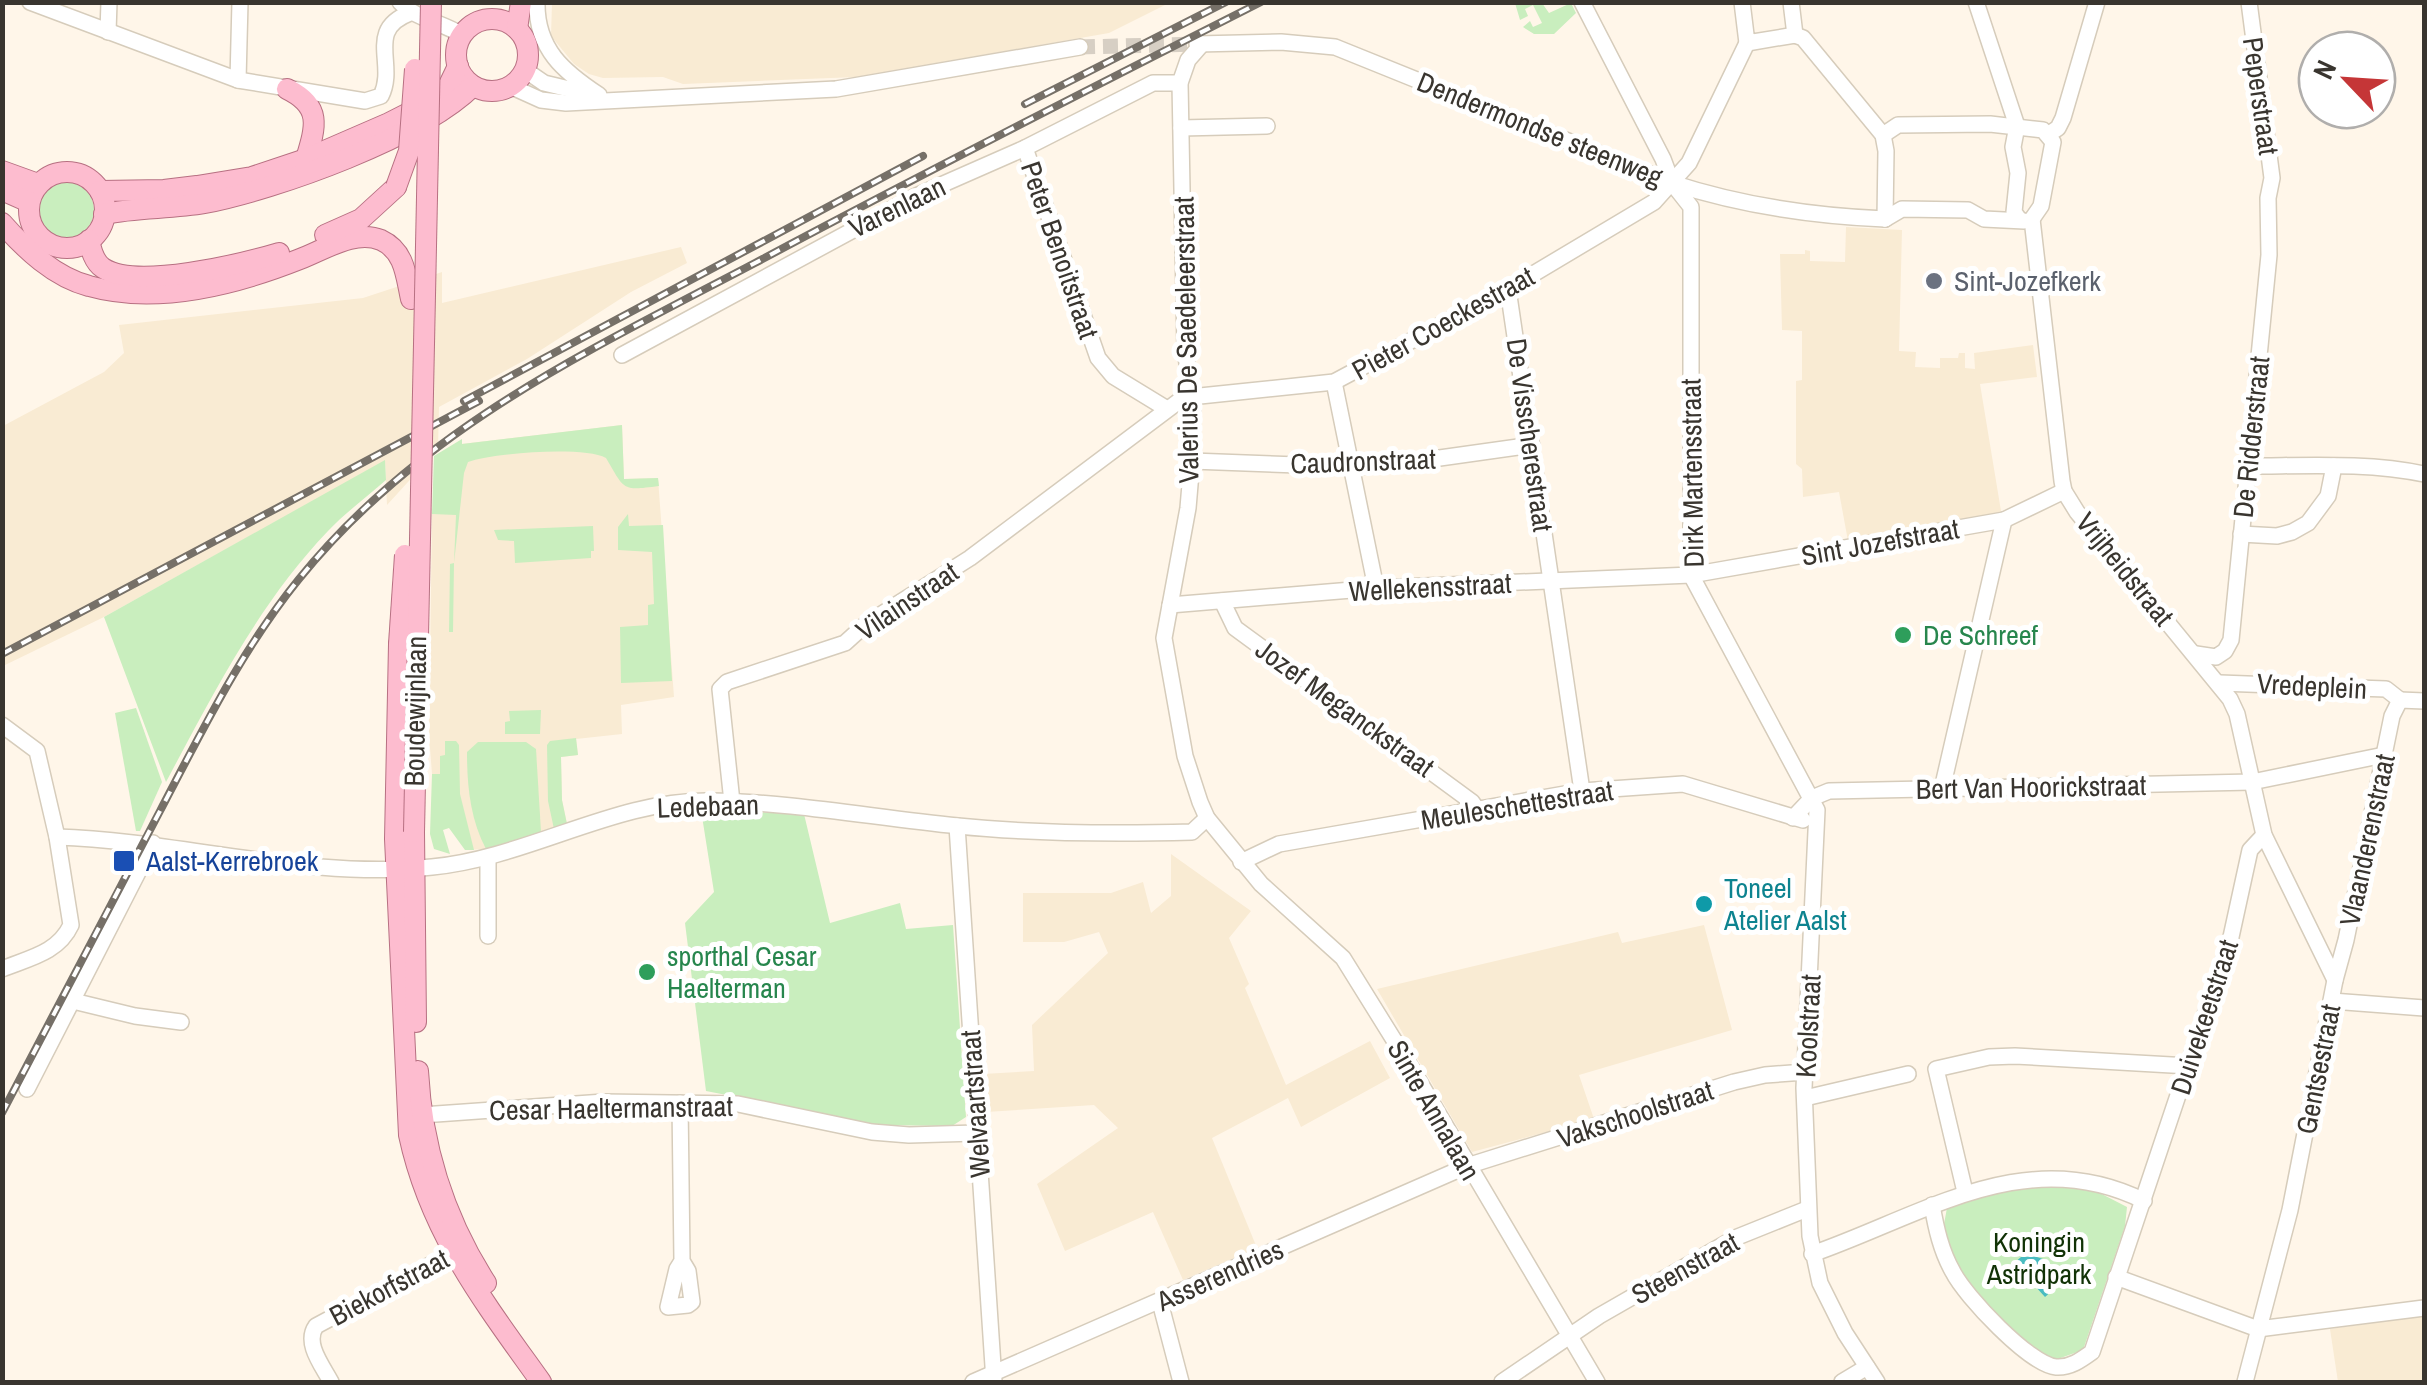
<svg xmlns="http://www.w3.org/2000/svg" width="2427" height="1385" viewBox="0 0 2427 1385" font-family="'Archivo Narrow',sans-serif">
<style>
.built{fill:#f9ebd3}
.green{fill:#c9eebe}
.water{fill:#49bcc1}
.lines{fill:none;stroke-linecap:round;stroke-linejoin:round}
.minor-tunnel{stroke:#d7cfc4;stroke-width:15;stroke-dasharray:15 8;stroke-linecap:butt}
.minor-casing{stroke:#d6ccbb;stroke-width:18}
.major-casing{stroke:#b77082;stroke-width:22}
.minor{stroke:#fff;stroke-width:15}
.major{stroke:#fdbccf;stroke-width:20}
.rail-casing{stroke:#767068;stroke-width:8}
.rail{stroke:#fff;stroke-width:4;stroke-dasharray:11;stroke-linecap:butt}
.major-bridge-casing{stroke:#b77082;stroke-width:22;stroke-linecap:butt}
.major-bridge{stroke:#fdbccf;stroke-width:20}
.worship-dot{fill:#6b7280;stroke:#fff;stroke-width:4}
.leisure-dot{fill:#2e9e5b;stroke:#fff;stroke-width:4}
.transit-dot{fill:#1a4fb4;stroke:#fff;stroke-width:4}
.culture-dot{fill:#0f9aa8;stroke:#fff;stroke-width:4}
.labels{text-anchor:middle;dominant-baseline:central;stroke-width:10;stroke-linejoin:round;paint-order:stroke}
.street-label{font-size:28px;fill:#39352f;stroke:#fff}
.worship-label{font-size:28px;fill:#5b616d;stroke:#fff;text-anchor:start}
.leisure-label{font-size:28px;fill:#27864d;stroke:#fff;text-anchor:start}
.transit-label{font-size:28px;fill:#164399;stroke:#fff;text-anchor:start}
.culture-label{font-size:28px;fill:#0d838f;stroke:#fff;text-anchor:start}
.park-label{font-size:28px;fill:#113206;stroke:#fff}
</style>
<rect width="100%" height="100%" fill="#fff6e9"/>
<g class="built">
<polygon points="552,3 552,2 1169,3 1109,33 856,77 683,84 663,77 603,78 589,74 574,64 551,36"/>
<polygon points="1846,227 1902,230 1899,351 1916,352 1915,367 1940,368 1940,358 1958,358 1959,353 1965,353 1965,368 1975,369 1974,353 2033,345 2037,377 1980,384 2001,511 1991,516 1848,541 1839,492 1803,497 1802,469 1796,464 1796,381 1802,380 1802,331 1782,330 1780,254 1805,254 1805,250 1810,251 1810,261 1845,262"/>
<polygon points="681,247 687,263 631,292 527,359 439,407 438,449 387,505 385,461 104,617 3,666 3,426 104,372 124,353 119,325 363,298 442,272 442,303"/>
<polygon points="622,425 624,479 658,478 674,697 621,705 622,734 576,739 578,755 561,757 562,800 567,824 486,849 465,850 450,775 432,774 429,735 432,514 456,513 461,444"/>
<polygon points="1171,854 1251,911 1229,938 1249,984 1245,988 1286,1085 1370,1041 1390,1078 1301,1127 1288,1098 1212,1138 1257,1248 1183,1280 1153,1212 1065,1251 1037,1184 1118,1128 1094,1105 986,1112 983,1074 1034,1071 1032,1025 1108,953 1099,932 1064,942 1023,942 1023,893 1111,893 1143,882 1151,913 1171,896"/>
<polygon points="1704,925 1732,1030 1579,1075 1594,1119 1472,1152 1377,989 1618,932 1622,943"/>
<polygon points="2424,1316 2424,1382 2338,1382 2330,1329"/>
</g>
<g class="green">
<polygon points="1515,3 1542,3 1549,13 1571,3 1576,13 1554,34 1534,34 1523,27 1530,21 1533,27 1542,23 1533,5 1525,9 1528,16 1520,20"/>
<circle cx="66" cy="210" r="28"/>
<path d="M 622,425 L 624,479 L 658,478 L 659,486 C 621,491 625,490 606,458 C 584,446 492,453 468,462 L 464,473 L 454,563 L 453,632 L 449,632 L 450,564 L 454,563 L 456,515 L 432,514 L 434,456 L 462,439 L 462,444 Z"/>
<path d="M 385,460 L 386,480 C 367,497 346,512 328,531 C 259,603 213,694 166,782 L 104,617 Z"/>
<polygon points="628,514 629,526 663,525 672,681 621,683 620,627 648,625 648,605 654,604 652,552 618,550 618,527"/>
<polygon points="593,526 594,551 591,551 591,558 515,563 514,541 498,540 494,530"/>
<polygon points="136,708 162,782 140,831 136,831 115,713"/>
<polygon points="541,710 540,734 505,734 505,722 510,721 509,711"/>
<polygon points="576,738 578,755 561,757 562,800 567,824 554,829 548,801 547,745 550,741"/>
<polygon points="445,741 456,741 459,745 460,794 474,850 465,850 449,828 443,830 450,854 434,849 430,834 432,774 440,774 440,756 445,755"/>
<path d="M 478,742 L 526,742 L 536,749 L 541,832 L 486,849 C 470,819 467,785 467,752 Z"/>
<polygon points="701,810 804,814 830,923 900,903 906,929 953,925 966,1117 952,1126 880,1125 706,1091 685,923 714,892"/>
<path d="M 2046,1186 L 2094,1190 L 2127,1207 L 2125,1226 L 2083,1350 L 2052,1361 C 2010,1336 1954,1287 1944,1236 C 1942,1225 1947,1215 1947,1204 L 1994,1192 Z"/>
</g>
<path class="water" d="M 2034,1256 L 2049,1261 C 2054,1273 2057,1288 2045,1297 L 2035,1286 L 2017,1284 L 2012,1276 L 2013,1264 L 2021,1257 Z"/>
<g class="lines">
<polyline class="minor-tunnel" points="1080,47 1197,44"/>
<g class="minor-casing">
<g id="minor">
<path d="M 30,2 L 238,80 L 365,101 L 381,96 C 397,64 365,30 410,13"/>
<path d="M 400,2 C 415,19 442,22 462,35"/>
<path d="M 537,2 C 536,49 564,72 599,95"/>
<polyline points="1582,2 1663,159 1672,183 1691,207 1691,575 1817,810 1804,1088 1810,1236 1820,1283 1845,1333 1877,1382"/>
<polyline points="1742,2 1747,43 1795,35"/>
<polyline points="1791,2 1795,35"/>
<polyline points="1976,2 2017,126 2013,147 2018,173 2014,212 2019,219"/>
<polyline points="108,32 109,2"/>
<polyline points="1795,35 1803,38 1883,135 1886,151 1885,219"/>
<path d="M 1197,44 L 1281,42 L 1335,47 L 1672,183 C 1743,206 1811,216 1885,219"/>
<polyline points="1202,44 1188,60 1180,83 1185,349 1193,407 1192,461 1188,508 1164,638 1185,756 1200,802 1207,818 1261,884 1343,958 1412,1069 1597,1382"/>
<polyline points="525,70 544,83 590,94"/>
<polyline points="238,80 240,2"/>
<polyline points="510,86 541,100 566,103 836,89 1080,47"/>
<polyline points="1181,128 1267,126"/>
<polyline points="2049,134 2058,128 2063,118 2097,2"/>
<polyline points="1883,135 1898,125 1990,124 2043,130 2053,142 2041,206 2032,219"/>
<polyline points="1025,148 1098,358 1113,376 1167,409"/>
<polyline points="1885,219 1902,209 1968,210 1984,219 2024,221"/>
<polyline points="2032,219 2062,481 2064,491 2077,512 2230,699 2237,714 2264,835 2335,980"/>
<polyline points="1508,289 1582,791"/>
<polyline points="622,355 916,196 1025,148 1153,83 1180,83"/>
<polyline points="1334,382 1376,588"/>
<polyline points="1192,461 1353,467 1397,464 1532,445"/>
<path d="M 2247,466 C 2306,466 2367,462 2424,474"/>
<polyline points="2241,534 2277,536 2292,532 2308,523 2328,496 2334,466"/>
<polyline points="1222,601 1235,628 1472,802 1477,809"/>
<polyline points="1170,605 1376,588 1691,575 2004,520 2064,491"/>
<polyline points="2196,654 2216,657 2225,651 2231,640 2269,255 2268,198 2272,178 2249,2"/>
<polyline points="2220,683 2386,689 2400,700"/>
<polyline points="2400,700 2424,701"/>
<path d="M 2,725 L 37,751 L 57,837 L 71,925 C 58,953 29,958 2,969"/>
<polyline points="1942,789 2004,520"/>
<polyline points="732,802 720,689 727,682 845,643 866,624 970,558 1179,401 1200,396 1334,382 1508,289 1654,202 1689,163 1747,43"/>
<polyline points="1793,818 1812,798 1829,791 2252,782 2384,755"/>
<polyline points="957,826 994,1381"/>
<path d="M 57,837 C 182,841 307,880 432,867 C 527,858 617,799 710,801 C 794,802 875,818 958,826 C 1036,834 1114,834 1192,832 L 1207,818"/>
<polyline points="1241,862 1279,844 1582,791 1683,784 1803,820"/>
<polyline points="488,936 488,858"/>
<polyline points="73,1001 135,1016 181,1022"/>
<polyline points="2332,1001 2424,1008"/>
<polyline points="27,1089 153,843"/>
<polyline points="1805,1098 1908,1074"/>
<polyline points="680,1103 682,1261 688,1271 692,1302 688,1305 668,1307 677,1269 682,1261"/>
<polyline points="422,1115 604,1102 738,1104 872,1132 909,1135 976,1133"/>
<polyline points="1965,1192 1936,1069 1989,1057 2015,1056 2189,1066"/>
<path d="M 1932,1205 C 1936,1228 1941,1251 1953,1272 C 1965,1296 2030,1365 2056,1367 C 2070,1368 2081,1360 2092,1352 L 2231,937 L 2250,850 L 2264,835"/>
<path d="M 1812,1254 C 1922,1216 2026,1142 2144,1201"/>
<polyline points="2116,1277 2258,1329 2424,1308"/>
<polyline points="1160,1302 1181,1382"/>
<path d="M 331,1382 C 322,1365 304,1343 316,1326 L 460,1249"/>
<polyline points="973,1382 1467,1166 1734,1082 1765,1075 1805,1072"/>
<polyline points="1502,1382 1599,1316 1735,1238 1807,1209"/>
<polyline points="1842,1382 1867,1367"/>
<polyline points="2245,1382 2290,1210 2335,980 2346,940 2392,716 2400,700"/>
</g>
</g>
<g class="major-casing">
<g id="major">
<circle cx="492" cy="55" r="36"/>
<polyline points="517,29 521,2"/>
<path d="M 287,89 C 322,106 316,126 306,159"/>
<polyline points="2,171 38,184"/>
<circle cx="67" cy="210" r="38"/>
<polyline points="2,190 29,202"/>
<polyline points="100,191 164,190 197,186 252,177 306,159 389,123 444,95 458,66"/>
<path d="M 104,214 C 137,207 171,209 205,203 C 277,189 422,137 473,86"/>
<path d="M 2,223 C 25,249 54,277 89,286 C 156,305 237,284 300,259 C 324,250 355,229 381,240 C 405,251 406,276 411,299"/>
<polyline points="325,235 361,219 396,187"/>
<path d="M 89,240 C 91,250 94,262 103,268 C 136,290 242,264 279,253"/>
<path d="M 399,644 L 395,839 L 409,1135 C 430,1233 484,1302 541,1382"/>
<polyline points="414,832 416,1022"/>
<path d="M 418,1071 C 422,1148 445,1219 486,1283"/>
</g>
</g>
<use href="#minor" class="minor"/>
<use href="#major" class="major"/>
<g class="rail-casing">
<g id="rail">
<polyline points="1025,104 1226,2"/>
<polyline points="464,401 923,156"/>
<polyline points="2,654 479,401"/>
<path d="M 2,1113 C 55,1013 107,911 160,811 C 202,731 242,649 299,579 C 421,428 588,351 755,263 C 922,174 1091,88 1261,2"/>
</g>
</g>
<use href="#rail" class="rail"/>
<g class="major-bridge-casing">
<g id="major-bridge">
<polyline points="396,187 409,151 415,69"/>
<polyline points="399,644 405,555"/>
<polyline points="414,832 431,2"/>
</g>
</g>
<use href="#major-bridge" class="major-bridge"/>
</g>
<circle class="worship-dot" cx="1934" cy="281" r="10"/>
<g class="leisure-dot">
<circle cx="1903" cy="635" r="10"/>
<circle cx="647" cy="972" r="10"/>
</g>
<rect class="transit-dot" x="112" y="849" width="24" height="24" rx="5"/>
<circle class="culture-dot" cx="1704" cy="904" r="10"/>
<g class="labels">
<g class="street-label">
<text transform="translate(2261 96) rotate(82)">Peperstraat</text>
<text transform="translate(1540 129) rotate(22)">Dendermondse steenweg</text>
<text transform="translate(897 207) rotate(-26)">Varenlaan</text>
<text transform="translate(1060 250) rotate(71)">Peter Benoitstraat</text>
<text transform="translate(1443 323) rotate(-29)">Pieter Coeckestraat</text>
<text transform="translate(1186 340) rotate(-91)">Valerius De Saedeleerstraat</text>
<text transform="translate(1530 435) rotate(82)">De Visscherestraat</text>
<text transform="translate(2251 437) rotate(-84)">De Ridderstraat</text>
<text transform="translate(1363 461) rotate(-2)">Caudronstraat</text>
<text transform="translate(1692 473) rotate(-91)">Dirk Martensstraat</text>
<text transform="translate(1880 542) rotate(-10)">Sint Jozefstraat</text>
<text transform="translate(2125 569) rotate(51)">Vrijheidstraat</text>
<text transform="translate(1430 587) rotate(-3)">Wellekensstraat</text>
<text transform="translate(907 601) rotate(-34)">Vilainstraat</text>
<text transform="translate(2312 686) rotate(3)">Vredeplein</text>
<text transform="translate(1345 708) rotate(36)">Jozef Meganckstraat</text>
<text transform="translate(415 711) rotate(-89)">Boudewijnlaan</text>
<text transform="translate(2031 787) rotate(-1)">Bert Van Hoorickstraat</text>
<text transform="translate(1517 805) rotate(-9)">Meuleschettestraat</text>
<text transform="translate(708 806) rotate(-2)">Ledebaan</text>
<text transform="translate(2367 840) rotate(-78)">Vlaanderenstraat</text>
<text transform="translate(2204 1017) rotate(-72)">Duivekeetstraat</text>
<text transform="translate(1808 1026) rotate(-87)">Koolstraat</text>
<text transform="translate(2318 1069) rotate(-79)">Gentsestraat</text>
<text transform="translate(975 1104) rotate(-94)">Welvaartstraat</text>
<text transform="translate(611 1108) rotate(-1)">Cesar Haeltermanstraat</text>
<text transform="translate(1434 1110) rotate(60)">Sinte Annalaan</text>
<text transform="translate(1635 1114) rotate(-18)">Vakschoolstraat</text>
<text transform="translate(1685 1268) rotate(-29)">Steenstraat</text>
<text transform="translate(1220 1275) rotate(-24)">Asserendries</text>
<text transform="translate(389 1287) rotate(-28)">Biekorfstraat</text>
</g>
<g class="worship-label">
<text x="1954" y="281">Sint-Jozefkerk</text>
</g>
<g class="leisure-label">
<text x="1923" y="635">De Schreef</text>
<text x="667" y="956">sporthal Cesar<tspan x="667" dy="32">Haelterman</tspan></text>
</g>
<g class="transit-label">
<text x="146" y="861">Aalst-Kerrebroek</text>
</g>
<g class="culture-label">
<text x="1724" y="888">Toneel<tspan x="1724" dy="32">Atelier Aalst</tspan></text>
</g>
<g class="park-label">
<text x="2039" y="1242">Koningin<tspan x="2039" dy="32">Astridpark</tspan></text>
</g>
</g>
<rect width="2427" height="1385" fill="none" stroke="#39352f" stroke-width="10"/>
<g transform="translate(2347 80) rotate(295)"><circle r="48" fill="#ffffff" stroke="#b0aeac" stroke-width="2.5"/>
<path d="M0-8L18 38L0 25L-18 38Z" fill="#c53637"/>
<text y="-15" font-size="28" font-weight="bold" text-anchor="middle" fill="#39352f">N</text>
</g>
</svg>
